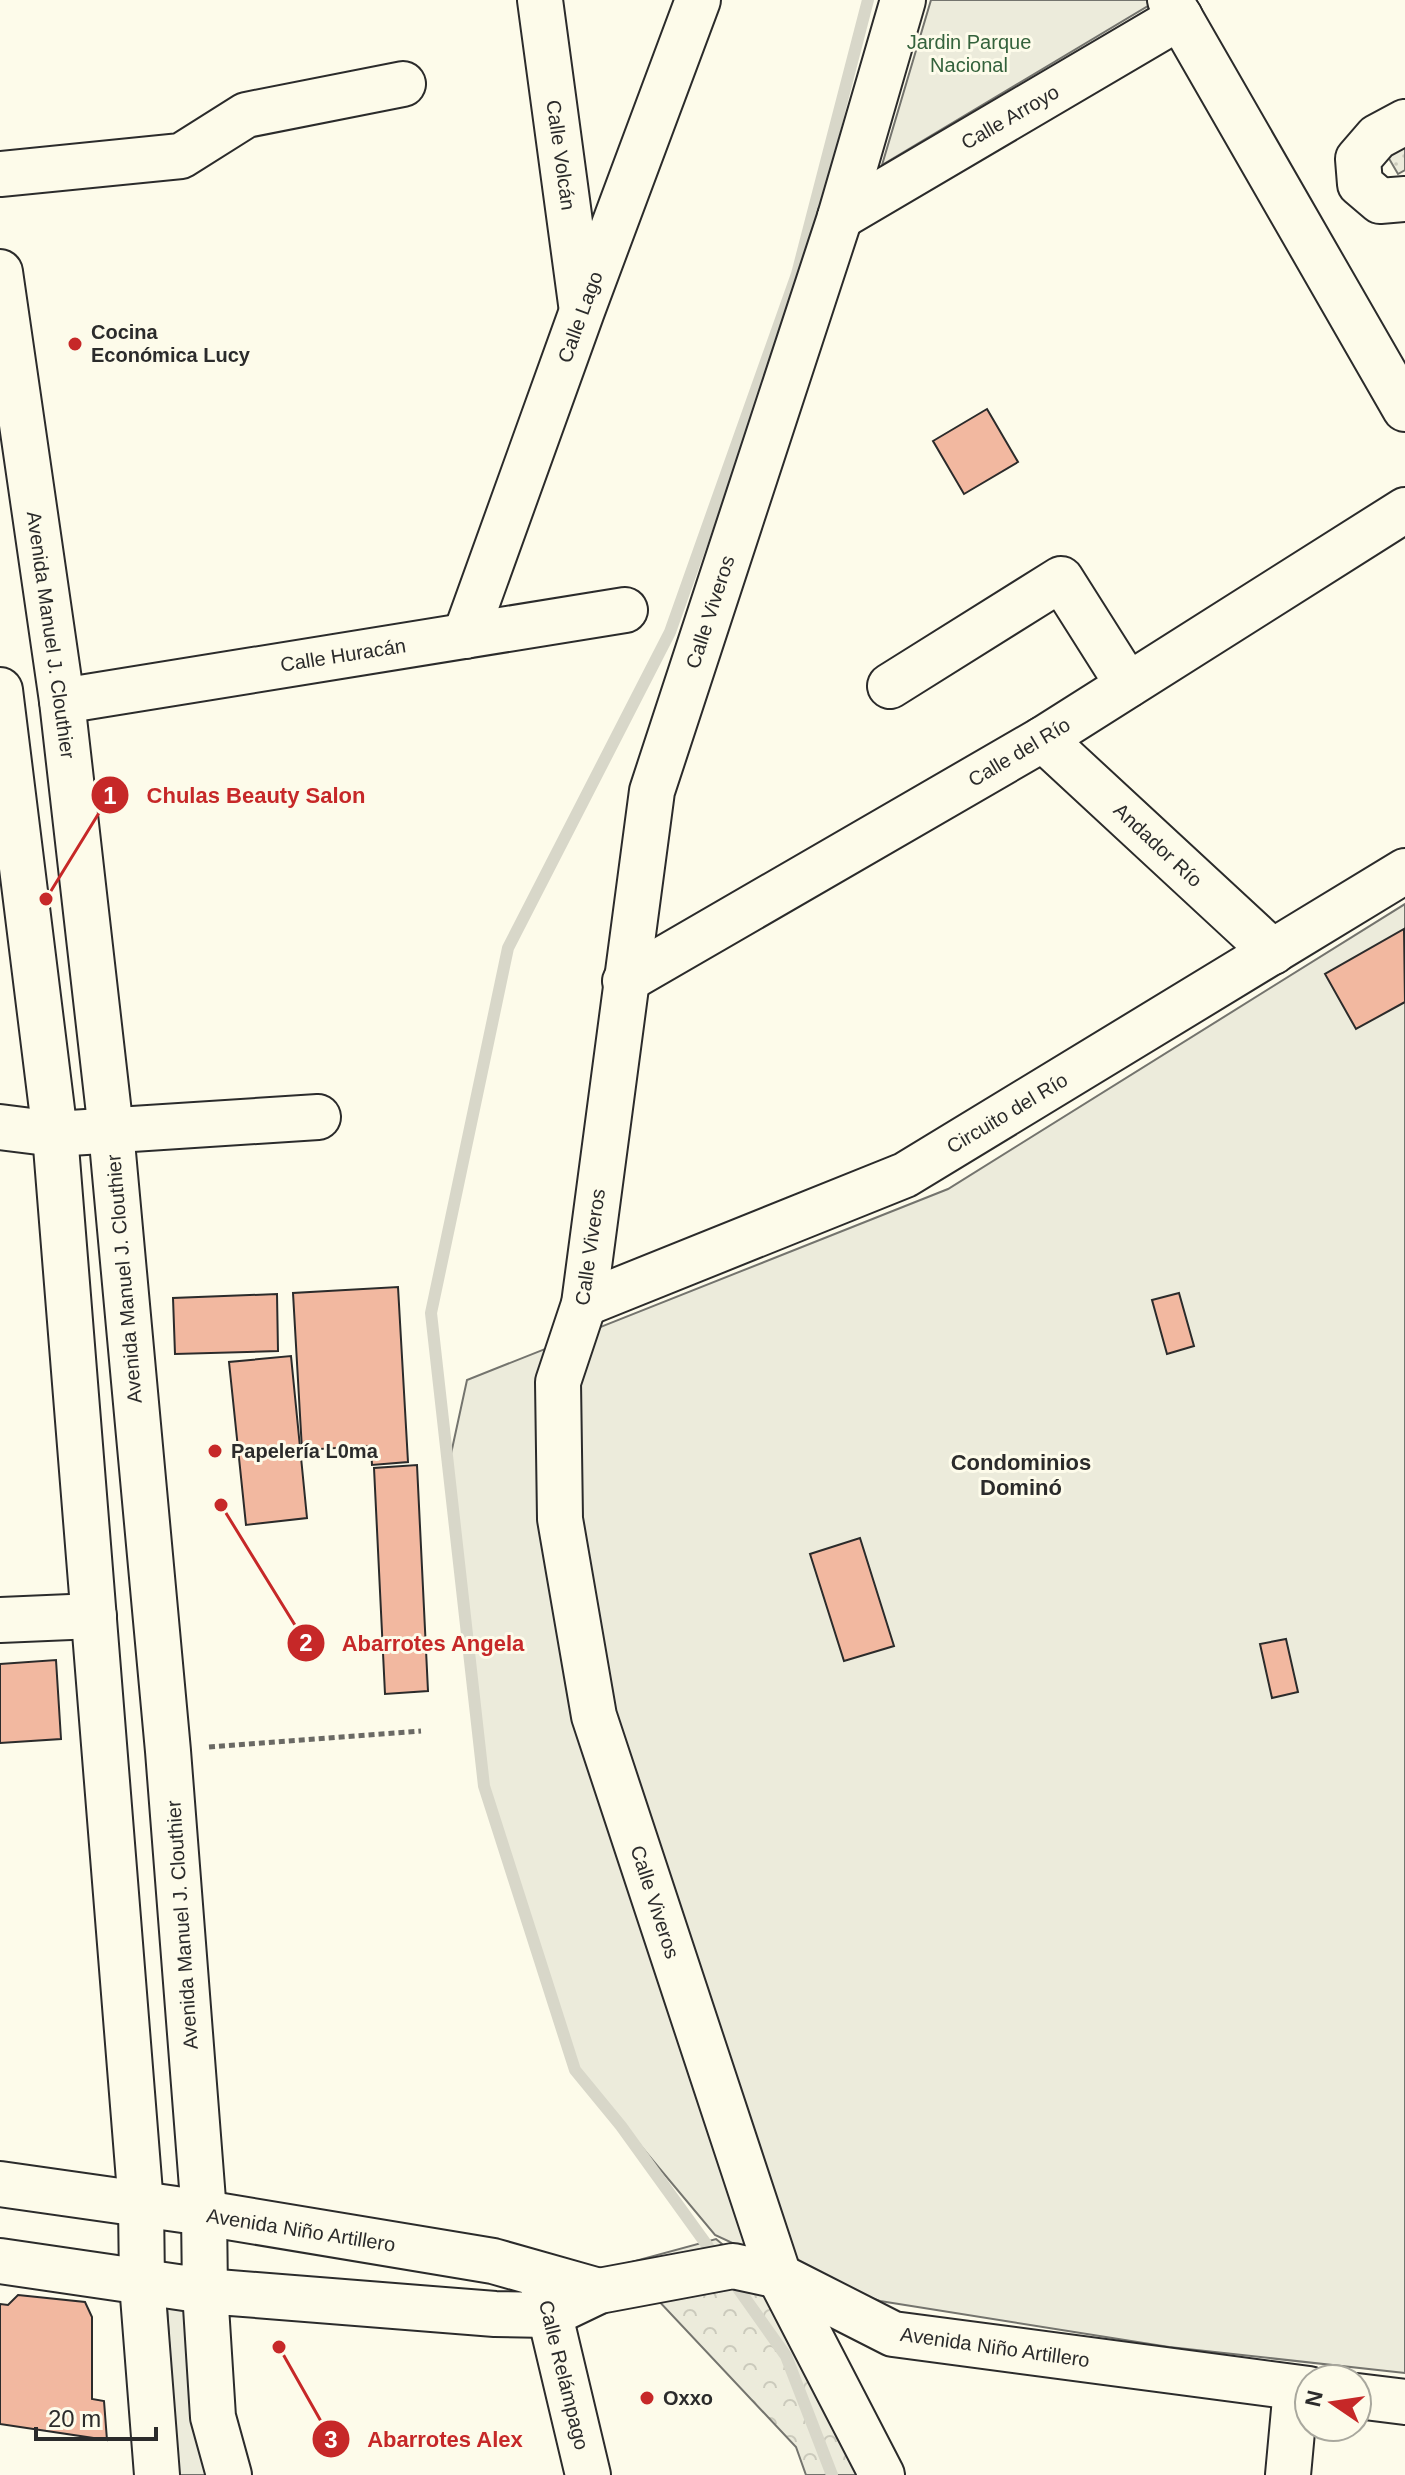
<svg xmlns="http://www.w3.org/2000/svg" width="1405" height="2475" viewBox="0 0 1405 2475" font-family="Helvetica,sans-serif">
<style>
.forest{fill:url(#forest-crowns);stroke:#74746e;stroke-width:2}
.park{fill:#ecebdb;stroke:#74746e;stroke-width:2}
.garden{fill:url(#garden-dots);stroke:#74746e;stroke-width:2}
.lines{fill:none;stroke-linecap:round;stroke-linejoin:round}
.stream{stroke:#d8d7c9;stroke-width:12}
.building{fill:#f2b8a0;stroke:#2b2b2b;stroke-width:2}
.minor-casing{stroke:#2b2b2b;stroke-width:48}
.major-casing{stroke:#2b2b2b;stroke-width:48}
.path{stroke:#6a6964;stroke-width:5;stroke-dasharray:6 4;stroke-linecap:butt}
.minor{stroke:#fdfbea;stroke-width:44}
.major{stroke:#fdfbea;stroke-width:44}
.poi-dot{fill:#c62828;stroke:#fdfbea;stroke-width:3}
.labels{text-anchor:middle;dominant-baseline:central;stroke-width:6;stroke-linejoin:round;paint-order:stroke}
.park-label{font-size:20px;fill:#34623c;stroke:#fdfbea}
.street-label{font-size:20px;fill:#2b2b2b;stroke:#fdfbea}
.poi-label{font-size:20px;font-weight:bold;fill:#2b2b2b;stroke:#fdfbea;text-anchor:start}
.neighbourhood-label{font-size:22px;font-weight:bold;fill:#2b2b2b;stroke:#fdfbea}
.leader{fill:none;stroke:#c62828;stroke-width:3}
.callout-dot{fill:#c62828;stroke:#fdfbea;stroke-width:3}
.mark-label{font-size:24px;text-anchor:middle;font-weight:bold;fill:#fff}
.callout-label{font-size:22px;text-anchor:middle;font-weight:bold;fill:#c62828;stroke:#fdfbea;stroke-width:6;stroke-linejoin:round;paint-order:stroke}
</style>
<defs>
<pattern id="forest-crowns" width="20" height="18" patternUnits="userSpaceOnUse" patternTransform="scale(2)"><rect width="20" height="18" fill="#ecebdb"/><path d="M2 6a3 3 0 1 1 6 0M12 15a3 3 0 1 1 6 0" fill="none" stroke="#cbcabc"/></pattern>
<pattern id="garden-dots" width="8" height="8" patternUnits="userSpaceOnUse" patternTransform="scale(2)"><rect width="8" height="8" fill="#ecebdb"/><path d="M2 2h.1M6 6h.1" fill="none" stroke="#cbcabc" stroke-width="1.8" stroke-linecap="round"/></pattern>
</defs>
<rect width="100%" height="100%" fill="#fdfbea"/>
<polygon class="forest" points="716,2239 788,2299 868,2475 806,2475 796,2447 624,2264"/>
<g class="park">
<polygon points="931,0 1158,0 882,165"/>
<polygon points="1405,904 1405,2373 1169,2347 880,2301 802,2275 715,2235 574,2066 484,1782 449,1463 467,1380 948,1189"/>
<polygon points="166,2290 185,2293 215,2475 177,2475"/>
</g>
<polygon class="garden" points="1405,139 1405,170 1398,174 1384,150"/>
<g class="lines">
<g class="stream">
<polyline points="717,2259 621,2126 575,2070 484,1786 431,1313 508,948 670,632 797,274 868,0"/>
<polyline points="730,2277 786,2356 832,2475"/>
</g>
</g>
<g class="building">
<polygon points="987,409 1018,462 964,494 933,441"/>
<polygon points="1404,929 1405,1002 1356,1029 1325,974"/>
<polygon points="398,1287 408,1462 372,1465 371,1446 302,1450 293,1293"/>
<polygon points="1179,1293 1194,1346 1167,1354 1152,1300"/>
<polygon points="277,1294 278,1351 175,1354 173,1298"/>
<polygon points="291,1356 307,1518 246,1525 229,1362"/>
<polygon points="417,1465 428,1691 385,1694 374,1468"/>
<polygon points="860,1538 894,1646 844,1661 810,1554"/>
<polygon points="1286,1639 1298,1692 1272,1698 1260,1644"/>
<polygon points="56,1660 61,1739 0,1743 0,1664"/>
<polygon points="18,2295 85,2302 92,2317 92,2399 104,2401 107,2440 0,2424 0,2304 8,2305"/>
</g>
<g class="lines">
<g class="minor-casing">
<g id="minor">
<polyline points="540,0 581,304"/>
<polyline points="1170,0 1405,409"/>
<polyline points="1405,122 1377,137 1358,159 1360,184 1380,201 1405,199"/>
<polyline points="0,174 181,156 246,115 403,84"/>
<polyline points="840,217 1180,17"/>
<polyline points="465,636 582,311 698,0"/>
<polyline points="890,686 1061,579 1128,685"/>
<polyline points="62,701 625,610"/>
<polyline points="1043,739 1273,952"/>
<polyline points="625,981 1043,739 1405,510"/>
<polyline points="0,1127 55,1134 318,1117"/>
<polyline points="584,1304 905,1175 1405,871"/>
<polyline points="0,1620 94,1616"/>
<polyline points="204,2213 493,2261 599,2291"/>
<polyline points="142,2283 157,2475"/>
<polyline points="543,2286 588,2475"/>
<polyline points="1357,2396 1405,2402"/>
<polyline points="229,2475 213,2417 205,2291 495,2314 549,2315 599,2291 733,2266 779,2276 893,2334 1309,2389"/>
<polyline points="882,2475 779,2276 594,1716 560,1519 558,1382 584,1304 652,791 840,217 903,0"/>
<polyline points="1288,2475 1296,2388"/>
</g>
</g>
<g class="major-casing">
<g id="major">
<polyline points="0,272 62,701 111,1131 168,1751 204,2213 205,2291 0,2261"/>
<polyline points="0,690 55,1134 141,2205 142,2283"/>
<polyline points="0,2184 204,2213"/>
</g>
</g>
<polyline class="path" points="209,1747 421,1731"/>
<use href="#minor" class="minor"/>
<use href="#major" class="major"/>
</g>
<g class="poi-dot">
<circle cx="75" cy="344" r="8"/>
<circle cx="215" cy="1451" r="8"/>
<circle cx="647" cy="2398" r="8"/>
</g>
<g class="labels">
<g class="park-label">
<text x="969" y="42">Jardin Parque<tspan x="969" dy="23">Nacional</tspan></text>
</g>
<g class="street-label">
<text transform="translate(1010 117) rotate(-30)">Calle Arroyo</text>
<text transform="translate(561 155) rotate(82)">Calle Volcán</text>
<text transform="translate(580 317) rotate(-70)">Calle Lago</text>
<text transform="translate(710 612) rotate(-72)">Calle Viveros</text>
<text transform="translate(51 635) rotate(82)">Avenida Manuel J. Clouthier</text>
<text transform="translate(343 655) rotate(-9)">Calle Huracán</text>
<text transform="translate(1019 752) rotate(-31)">Calle del Río</text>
<text transform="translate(1158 845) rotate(43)">Andador Río</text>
<text transform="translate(1007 1113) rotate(-31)">Circuito del Río</text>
<text transform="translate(590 1247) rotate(-82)">Calle Viveros</text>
<text transform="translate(124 1279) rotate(-95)">Avenida Manuel J. Clouthier</text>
<text transform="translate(655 1902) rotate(72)">Calle Viveros</text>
<text transform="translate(182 1925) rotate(-94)">Avenida Manuel J. Clouthier</text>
<text transform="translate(301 2230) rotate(9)">Avenida Niño Artillero</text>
<text transform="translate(995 2347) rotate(8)">Avenida Niño Artillero</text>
<text transform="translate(564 2375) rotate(76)">Calle Relámpago</text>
</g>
<g class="poi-label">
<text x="91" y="332">Cocina<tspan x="91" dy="23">Económica Lucy</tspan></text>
<text x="231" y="1451">Papelería L0ma</text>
<text x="663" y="2398">Oxxo</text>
</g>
<g class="neighbourhood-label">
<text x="1021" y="1462">Condominios<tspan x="1021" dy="25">Dominó</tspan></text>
</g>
</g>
<path class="leader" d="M46 899L110 795M221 1505L306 1643M279 2347L331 2439"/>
<g class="callout-dot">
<circle cx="46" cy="899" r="8"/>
<circle cx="221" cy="1505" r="8"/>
<circle cx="279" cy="2347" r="8"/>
<circle cx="110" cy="795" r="20"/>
<circle cx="306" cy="1643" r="20"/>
<circle cx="331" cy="2439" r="20"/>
</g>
<g class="mark-label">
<text x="110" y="804">1</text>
<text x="306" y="1651">2</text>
<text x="331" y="2448">3</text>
</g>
<g class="callout-label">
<text x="256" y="803">Chulas Beauty Salon</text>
<text x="433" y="1651">Abarrotes Angela</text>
<text x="445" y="2447">Abarrotes Alex</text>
</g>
<g transform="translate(1333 2403) rotate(283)"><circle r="38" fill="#fdfbea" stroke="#a9a89e" stroke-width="2"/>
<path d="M0-6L14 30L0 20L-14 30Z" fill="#c62828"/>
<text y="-12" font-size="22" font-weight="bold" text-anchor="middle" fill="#2b2b2b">N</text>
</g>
<path d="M36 2427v12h120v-12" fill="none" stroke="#2b2b2b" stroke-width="4"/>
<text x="48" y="2427" font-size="24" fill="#2b2b2b" stroke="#fdfbea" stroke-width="6" paint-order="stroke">20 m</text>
</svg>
